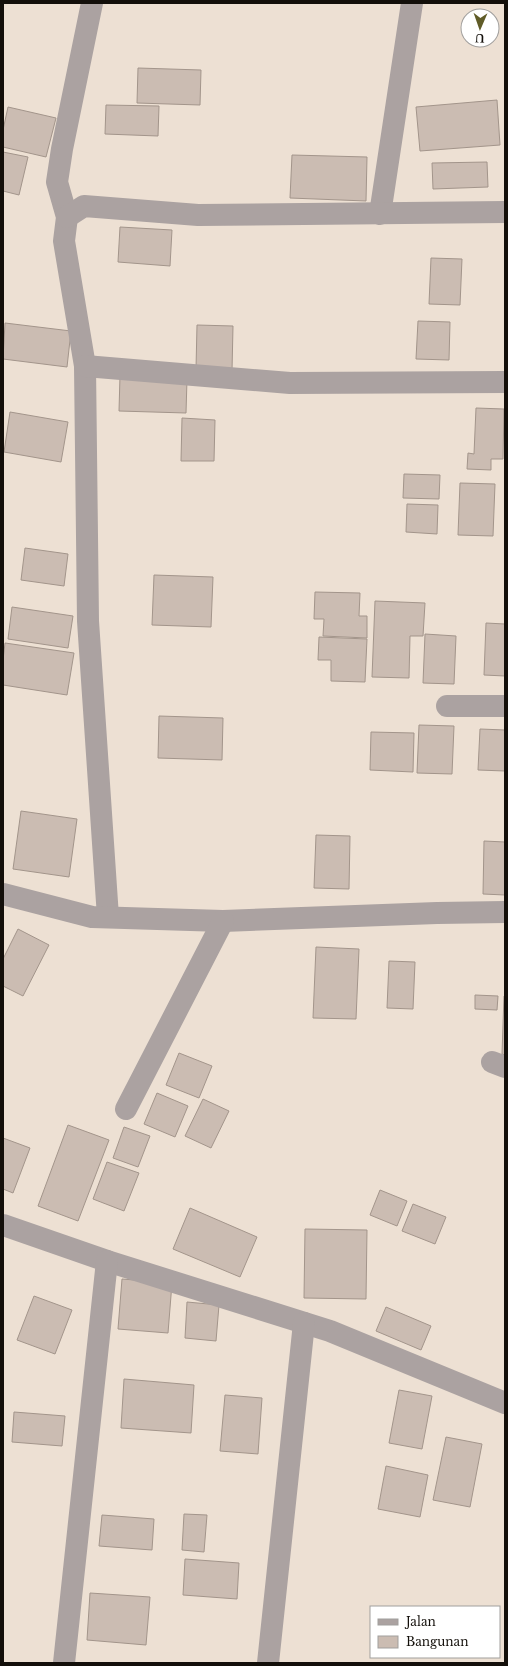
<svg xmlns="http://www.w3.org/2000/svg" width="508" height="1666" viewBox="0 0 508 1666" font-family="'Libre Baskerville',serif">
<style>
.building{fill:#cbbcb2;stroke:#a3958b}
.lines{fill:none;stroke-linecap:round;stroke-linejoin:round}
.minor{stroke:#aba2a1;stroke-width:22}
</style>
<rect width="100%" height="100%" fill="#ede0d3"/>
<g class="building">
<polygon points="138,68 201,70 200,105 137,103"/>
<polygon points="497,100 500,145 420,151 416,107"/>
<polygon points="106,105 159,106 158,136 105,134"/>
<polygon points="8,107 56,118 46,157 3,147 3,130"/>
<polygon points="3,152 28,157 19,195 3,191"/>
<polygon points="292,155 367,157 366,201 290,198"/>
<polygon points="487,162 488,187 433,189 432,163"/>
<polygon points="120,227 172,230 170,266 118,262"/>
<polygon points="431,258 462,259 460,305 429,304"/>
<polygon points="418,321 450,322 449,360 416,359"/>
<polygon points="5,323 71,331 67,367 3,359"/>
<polygon points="197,325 233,326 232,371 196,369"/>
<polygon points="120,376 187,379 186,413 119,411"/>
<polygon points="476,408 504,409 503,459 491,459 491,470 467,469 468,453 474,454"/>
<polygon points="10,412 68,422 61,462 4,452"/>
<polygon points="182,418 215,420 214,461 181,461"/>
<polygon points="404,474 440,475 439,499 403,498"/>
<polygon points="460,483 495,484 493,536 458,535"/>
<polygon points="407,504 438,505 437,534 406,532"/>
<polygon points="25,548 68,554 64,586 21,580"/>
<polygon points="154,575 213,577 211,627 152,625"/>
<polygon points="315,592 360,593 359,616 367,616 367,638 323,636 324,619 314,619"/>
<polygon points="375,601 425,603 423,636 410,636 409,678 372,677"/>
<polygon points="12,607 73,616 68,648 8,639"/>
<polygon points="486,623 505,624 505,676 484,675"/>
<polygon points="425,634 456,636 454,684 423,683"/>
<polygon points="319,637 367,639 365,682 331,681 331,660 318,660"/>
<polygon points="5,643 74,653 67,695 3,685 3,660"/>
<polygon points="159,716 223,718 222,760 158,758"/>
<polygon points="419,725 454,726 452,774 417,773"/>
<polygon points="480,729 505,730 505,771 478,770"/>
<polygon points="371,732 414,733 413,772 370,770"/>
<polygon points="21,811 77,819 69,877 13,869"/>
<polygon points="316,835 350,836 349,889 314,888"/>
<polygon points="484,841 505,842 505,895 483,894"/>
<polygon points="18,929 49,945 23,996 3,986 3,959"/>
<polygon points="316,947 359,949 356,1019 313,1018"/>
<polygon points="389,961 415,962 413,1009 387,1008"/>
<polygon points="475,995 498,996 497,1010 475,1009"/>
<polygon points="504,996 505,996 505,1055 502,1054"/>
<polygon points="179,1053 212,1066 199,1098 166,1085"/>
<polygon points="157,1093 188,1106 175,1137 144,1124"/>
<polygon points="203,1099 229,1111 211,1148 185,1136"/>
<polygon points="68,1125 109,1140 78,1221 38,1206"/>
<polygon points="124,1127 150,1136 138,1167 113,1158"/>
<polygon points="3,1138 30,1148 13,1193 3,1189"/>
<polygon points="107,1162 139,1173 124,1211 93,1199"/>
<polygon points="380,1190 407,1201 397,1226 370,1215"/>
<polygon points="413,1204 446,1217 435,1244 402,1231"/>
<polygon points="190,1208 257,1237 240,1277 173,1249"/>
<polygon points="305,1229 367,1230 366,1299 304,1298"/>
<polygon points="122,1279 172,1283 168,1333 118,1329"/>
<polygon points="34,1296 72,1310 55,1354 17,1340"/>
<polygon points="187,1302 219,1305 216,1341 185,1338"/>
<polygon points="386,1307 431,1326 421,1350 376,1331"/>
<polygon points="124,1379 194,1385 191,1433 121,1428"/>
<polygon points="399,1390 432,1396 422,1449 389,1443"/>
<polygon points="225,1395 262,1398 258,1454 220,1451"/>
<polygon points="14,1412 65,1416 62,1446 12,1442"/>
<polygon points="446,1437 482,1444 470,1507 433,1500"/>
<polygon points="386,1466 428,1475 420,1517 378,1509"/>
<polygon points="184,1514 207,1515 204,1552 182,1550"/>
<polygon points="102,1515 154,1519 152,1550 99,1546"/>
<polygon points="185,1559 239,1563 237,1599 183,1595"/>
<polygon points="90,1593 150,1597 146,1645 87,1640"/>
</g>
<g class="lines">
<g class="minor">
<polyline points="92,3 62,149 57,182 67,217 64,241 85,366 88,621 108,917"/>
<polyline points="380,214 412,3"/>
<polyline points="67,217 84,206 198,215 505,212"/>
<polyline points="85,366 290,383 505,382"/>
<polyline points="447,706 505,706"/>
<polyline points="3,894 92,917 223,921 437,913 505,912"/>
<polyline points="492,1062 505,1067"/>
<polyline points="126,1109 223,921"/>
<polyline points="3,1225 107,1261 330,1331 505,1403"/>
<polyline points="64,1663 107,1261"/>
<polyline points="268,1663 304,1323"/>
</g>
</g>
<rect width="508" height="1666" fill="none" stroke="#130f0a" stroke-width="8"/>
<rect x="370" y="1606" width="130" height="52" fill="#ffffff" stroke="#a19f9d"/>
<rect x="378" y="1619" width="20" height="6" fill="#aba2a1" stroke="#a19f9d"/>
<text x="406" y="1626" font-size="12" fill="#130f0a">Jalan</text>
<rect x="378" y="1636" width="20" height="12" fill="#cbbcb2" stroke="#a19f9d"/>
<text x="406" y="1646" font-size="12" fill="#130f0a">Bangunan</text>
<g transform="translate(480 28) rotate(182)"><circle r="19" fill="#ffffff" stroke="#a19f9d"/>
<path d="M0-3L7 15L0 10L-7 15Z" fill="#605c28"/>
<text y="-6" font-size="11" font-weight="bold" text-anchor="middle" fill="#130f0a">U</text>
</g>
</svg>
